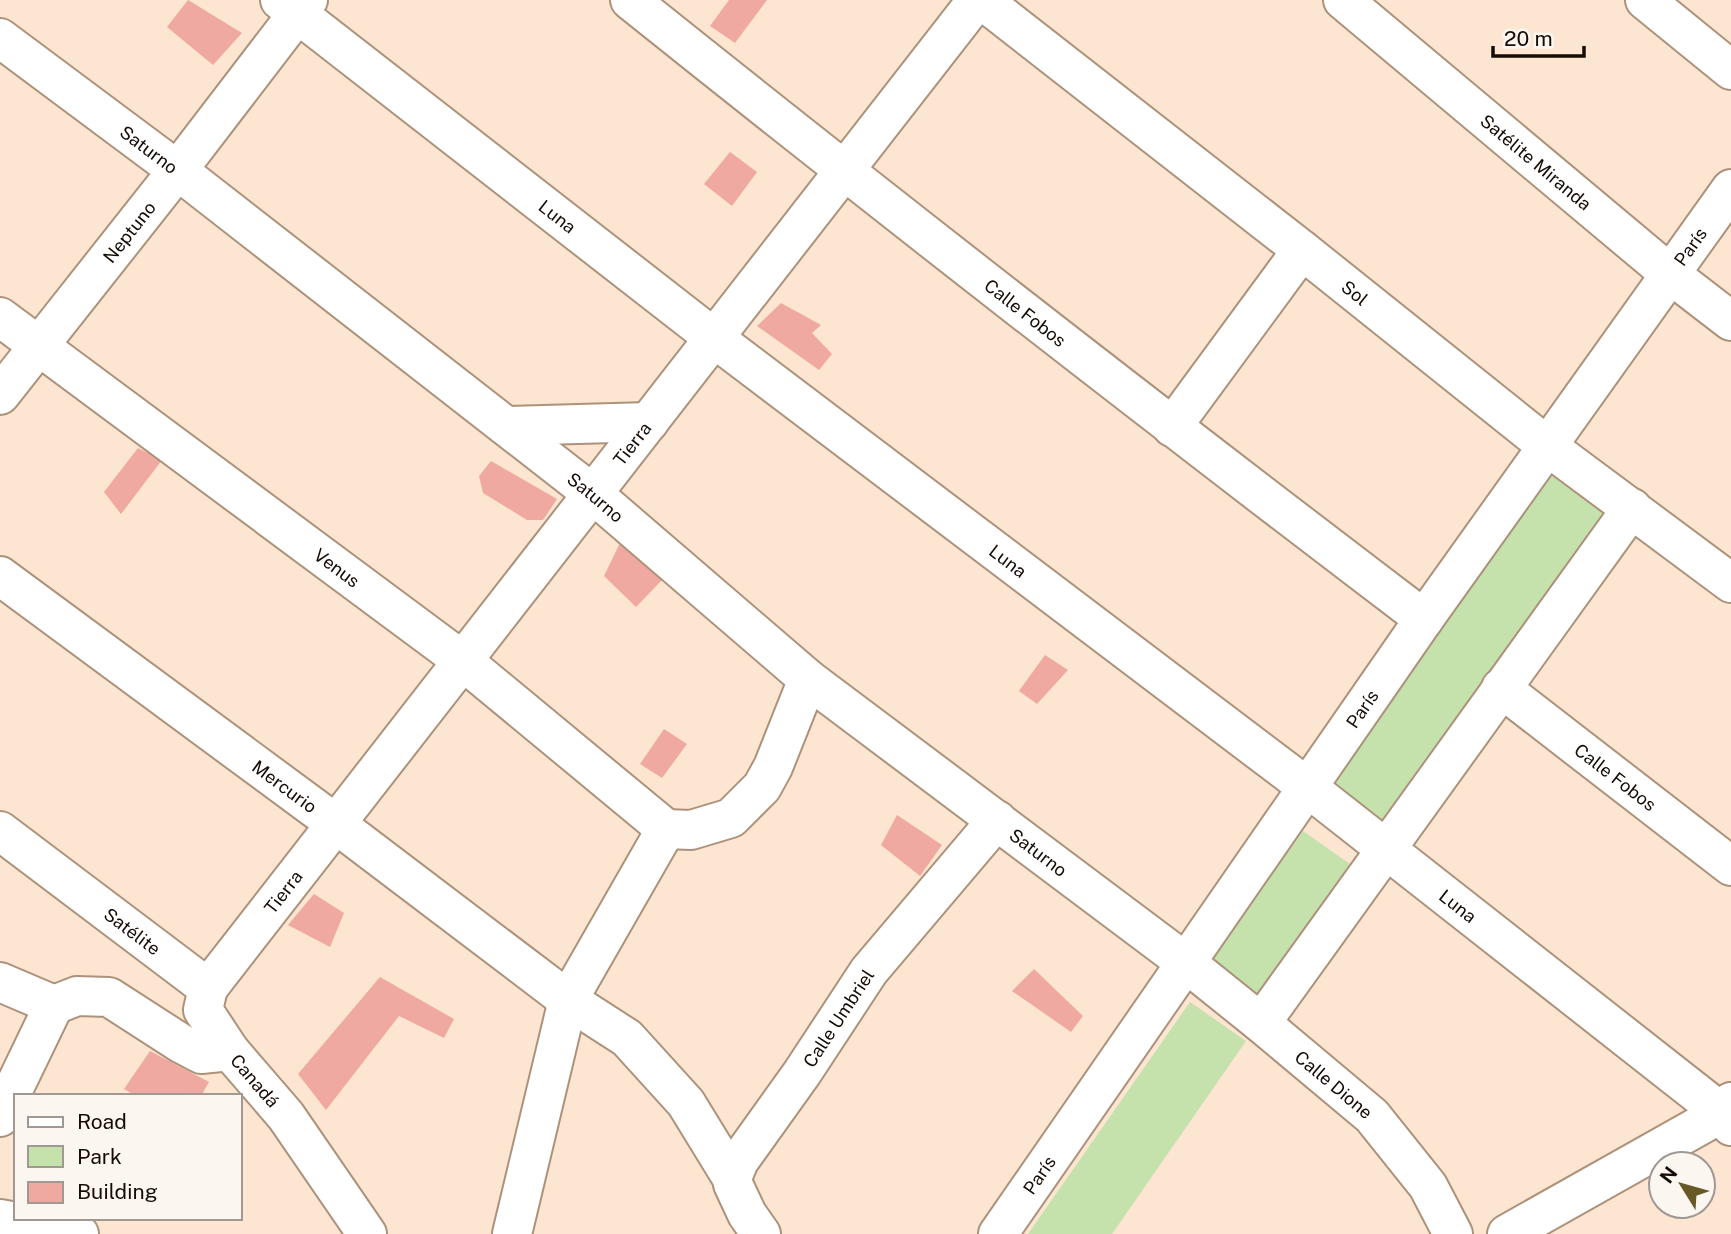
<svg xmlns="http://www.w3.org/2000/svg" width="1731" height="1234" viewBox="0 0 1731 1234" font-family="'Public Sans',sans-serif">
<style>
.green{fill:#c5e1ac}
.building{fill:#efa9a0}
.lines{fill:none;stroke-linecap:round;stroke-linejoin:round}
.minor-casing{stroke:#ad927b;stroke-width:42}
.minor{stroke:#fff;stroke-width:38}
.labels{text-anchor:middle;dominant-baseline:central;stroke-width:5;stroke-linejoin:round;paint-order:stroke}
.street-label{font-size:18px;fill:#160c05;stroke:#fcf6f1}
</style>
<rect width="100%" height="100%" fill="#fce5d1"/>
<g class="green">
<polygon points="1551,474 1610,516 1384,833 1324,790"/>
<polygon points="1303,831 1350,864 1252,1002 1205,968"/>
<polygon points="1190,1002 1246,1041 1112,1234 1028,1234"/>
</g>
<g class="building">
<polygon points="188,0 242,33 213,65 167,27"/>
<polygon points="729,0 767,0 735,43 710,26"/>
<polygon points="730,152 757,172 732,206 704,184"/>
<polygon points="781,303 821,325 812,333 832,354 819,370 757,326"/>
<polygon points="138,448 162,460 121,514 104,492"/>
<polygon points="491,461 557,499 543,520 527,520 483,493 479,476"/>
<polygon points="620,543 663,579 636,607 604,576"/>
<polygon points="1045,655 1068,670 1037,704 1019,691"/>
<polygon points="664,729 687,744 662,778 640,764"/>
<polygon points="897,815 942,845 920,876 881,845"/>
<polygon points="314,894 344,913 330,947 288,925"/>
<polygon points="1034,969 1083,1016 1071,1032 1012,991"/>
<polygon points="380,977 454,1019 444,1038 399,1016 326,1110 298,1074"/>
<polygon points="150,1051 209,1082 201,1096 136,1096 124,1089"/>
</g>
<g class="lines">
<g class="minor-casing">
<g id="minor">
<path id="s1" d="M 280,0 L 714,338 L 1307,787 L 1722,1113 L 1731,1126"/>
<path id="s2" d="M 630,0 C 892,210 1157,416 1424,619"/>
<path id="s3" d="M 982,0 L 1302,250 L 1547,446 L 1731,583"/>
<path id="s4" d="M 1343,0 L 1670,274 L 1731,321"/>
<polyline points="1645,0 1731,70"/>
<path id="s5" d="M 0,38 L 185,176 L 593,494 L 808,679 L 1185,962 L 1261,1023 L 1372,1116 L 1428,1186 L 1453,1234"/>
<path id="s6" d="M 0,317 L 463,661 L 666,829"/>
<path id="s7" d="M 0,395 L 177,171 L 308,0"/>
<polyline points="506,426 649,422"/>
<polyline points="1172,427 1302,250"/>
<path id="s8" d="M 0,576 L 336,824 L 568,1000 L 627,1038 L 686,1103 L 732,1178"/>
<path id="s9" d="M 1501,688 L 1731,866"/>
<polyline points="666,829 691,830 731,818 762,787 773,767 808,679"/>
<path id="s10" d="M 0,831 L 208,988 L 203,1010 L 230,1051 L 286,1116 L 367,1234"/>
<polyline points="0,982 54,1005"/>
<path id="s11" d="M 208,988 L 977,0"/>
<polyline points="54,1005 77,996 109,997 182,1044 201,1054 230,1051"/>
<polyline points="1261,1023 1632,508"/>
<polyline points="0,1117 54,1005"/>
<polyline points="0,1219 79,1234"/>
<polyline points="512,1234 568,1000 666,829"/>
<path id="s12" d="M 761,1234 L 747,1214 L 733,1184 L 732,1178 L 739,1161 L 802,1073 L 869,971 L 997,820"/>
<path id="s13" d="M 998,1234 L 1424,619 L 1731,189"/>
<polyline points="1507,1234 1722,1113 1731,1102"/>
</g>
</g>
<use href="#minor" class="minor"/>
</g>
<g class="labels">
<g class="street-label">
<text stroke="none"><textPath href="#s5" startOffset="186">Saturno</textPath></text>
<text stroke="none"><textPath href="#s4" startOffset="252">Satélite Miranda</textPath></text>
<text stroke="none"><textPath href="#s1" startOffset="352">Luna</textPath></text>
<text stroke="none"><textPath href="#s7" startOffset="208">Neptuno</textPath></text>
<text stroke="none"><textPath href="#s13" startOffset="1206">París</textPath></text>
<text stroke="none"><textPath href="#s3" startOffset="474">Sol</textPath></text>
<text stroke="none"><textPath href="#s2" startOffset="504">Calle Fobos</textPath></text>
<text stroke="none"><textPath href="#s11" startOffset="690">Tierra</textPath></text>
<text stroke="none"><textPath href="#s5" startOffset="752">Saturno</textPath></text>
<text stroke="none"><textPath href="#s1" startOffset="919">Luna</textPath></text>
<text stroke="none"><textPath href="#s6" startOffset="420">Venus</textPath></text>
<text stroke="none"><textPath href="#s13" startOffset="639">París</textPath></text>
<text stroke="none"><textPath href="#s9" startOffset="145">Calle Fobos</textPath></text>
<text stroke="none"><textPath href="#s8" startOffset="354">Mercurio</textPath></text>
<text stroke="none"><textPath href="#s5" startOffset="1320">Saturno</textPath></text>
<text stroke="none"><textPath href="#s11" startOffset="122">Tierra</textPath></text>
<text stroke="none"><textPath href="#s1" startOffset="1486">Luna</textPath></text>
<text stroke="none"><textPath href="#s10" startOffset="166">Satélite</textPath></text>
<text stroke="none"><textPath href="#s12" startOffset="256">Calle Umbriel</textPath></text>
<text stroke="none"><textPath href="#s10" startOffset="371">Canadá</textPath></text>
<text stroke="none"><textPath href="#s5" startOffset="1696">Calle Dione</textPath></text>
<text stroke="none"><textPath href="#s13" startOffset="72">París</textPath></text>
</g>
</g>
<rect x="14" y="1094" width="228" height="126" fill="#fcf6f1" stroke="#a09893" stroke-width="2"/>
<rect x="28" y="1117" width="35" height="10" fill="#ffffff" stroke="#a09893" stroke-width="2"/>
<text x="77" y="1129" font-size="21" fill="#160c05">Road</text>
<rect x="28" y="1146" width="35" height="21" fill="#c5e1ac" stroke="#a09893" stroke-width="2"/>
<text x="77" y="1164" font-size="21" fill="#160c05">Park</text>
<rect x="28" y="1182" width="35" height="21" fill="#efa9a0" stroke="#a09893" stroke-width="2"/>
<text x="77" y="1199" font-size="21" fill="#160c05">Building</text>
<g transform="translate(1682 1185) rotate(307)"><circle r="33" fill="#fcf6f1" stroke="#a09893" stroke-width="2"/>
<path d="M0-5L12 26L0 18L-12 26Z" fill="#675926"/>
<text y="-10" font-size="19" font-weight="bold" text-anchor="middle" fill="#160c05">N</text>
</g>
<path d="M1493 46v10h91v-10" fill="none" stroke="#160c05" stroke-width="3.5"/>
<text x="1504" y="46" font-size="21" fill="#160c05" stroke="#fcf6f1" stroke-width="5" paint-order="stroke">20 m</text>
</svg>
